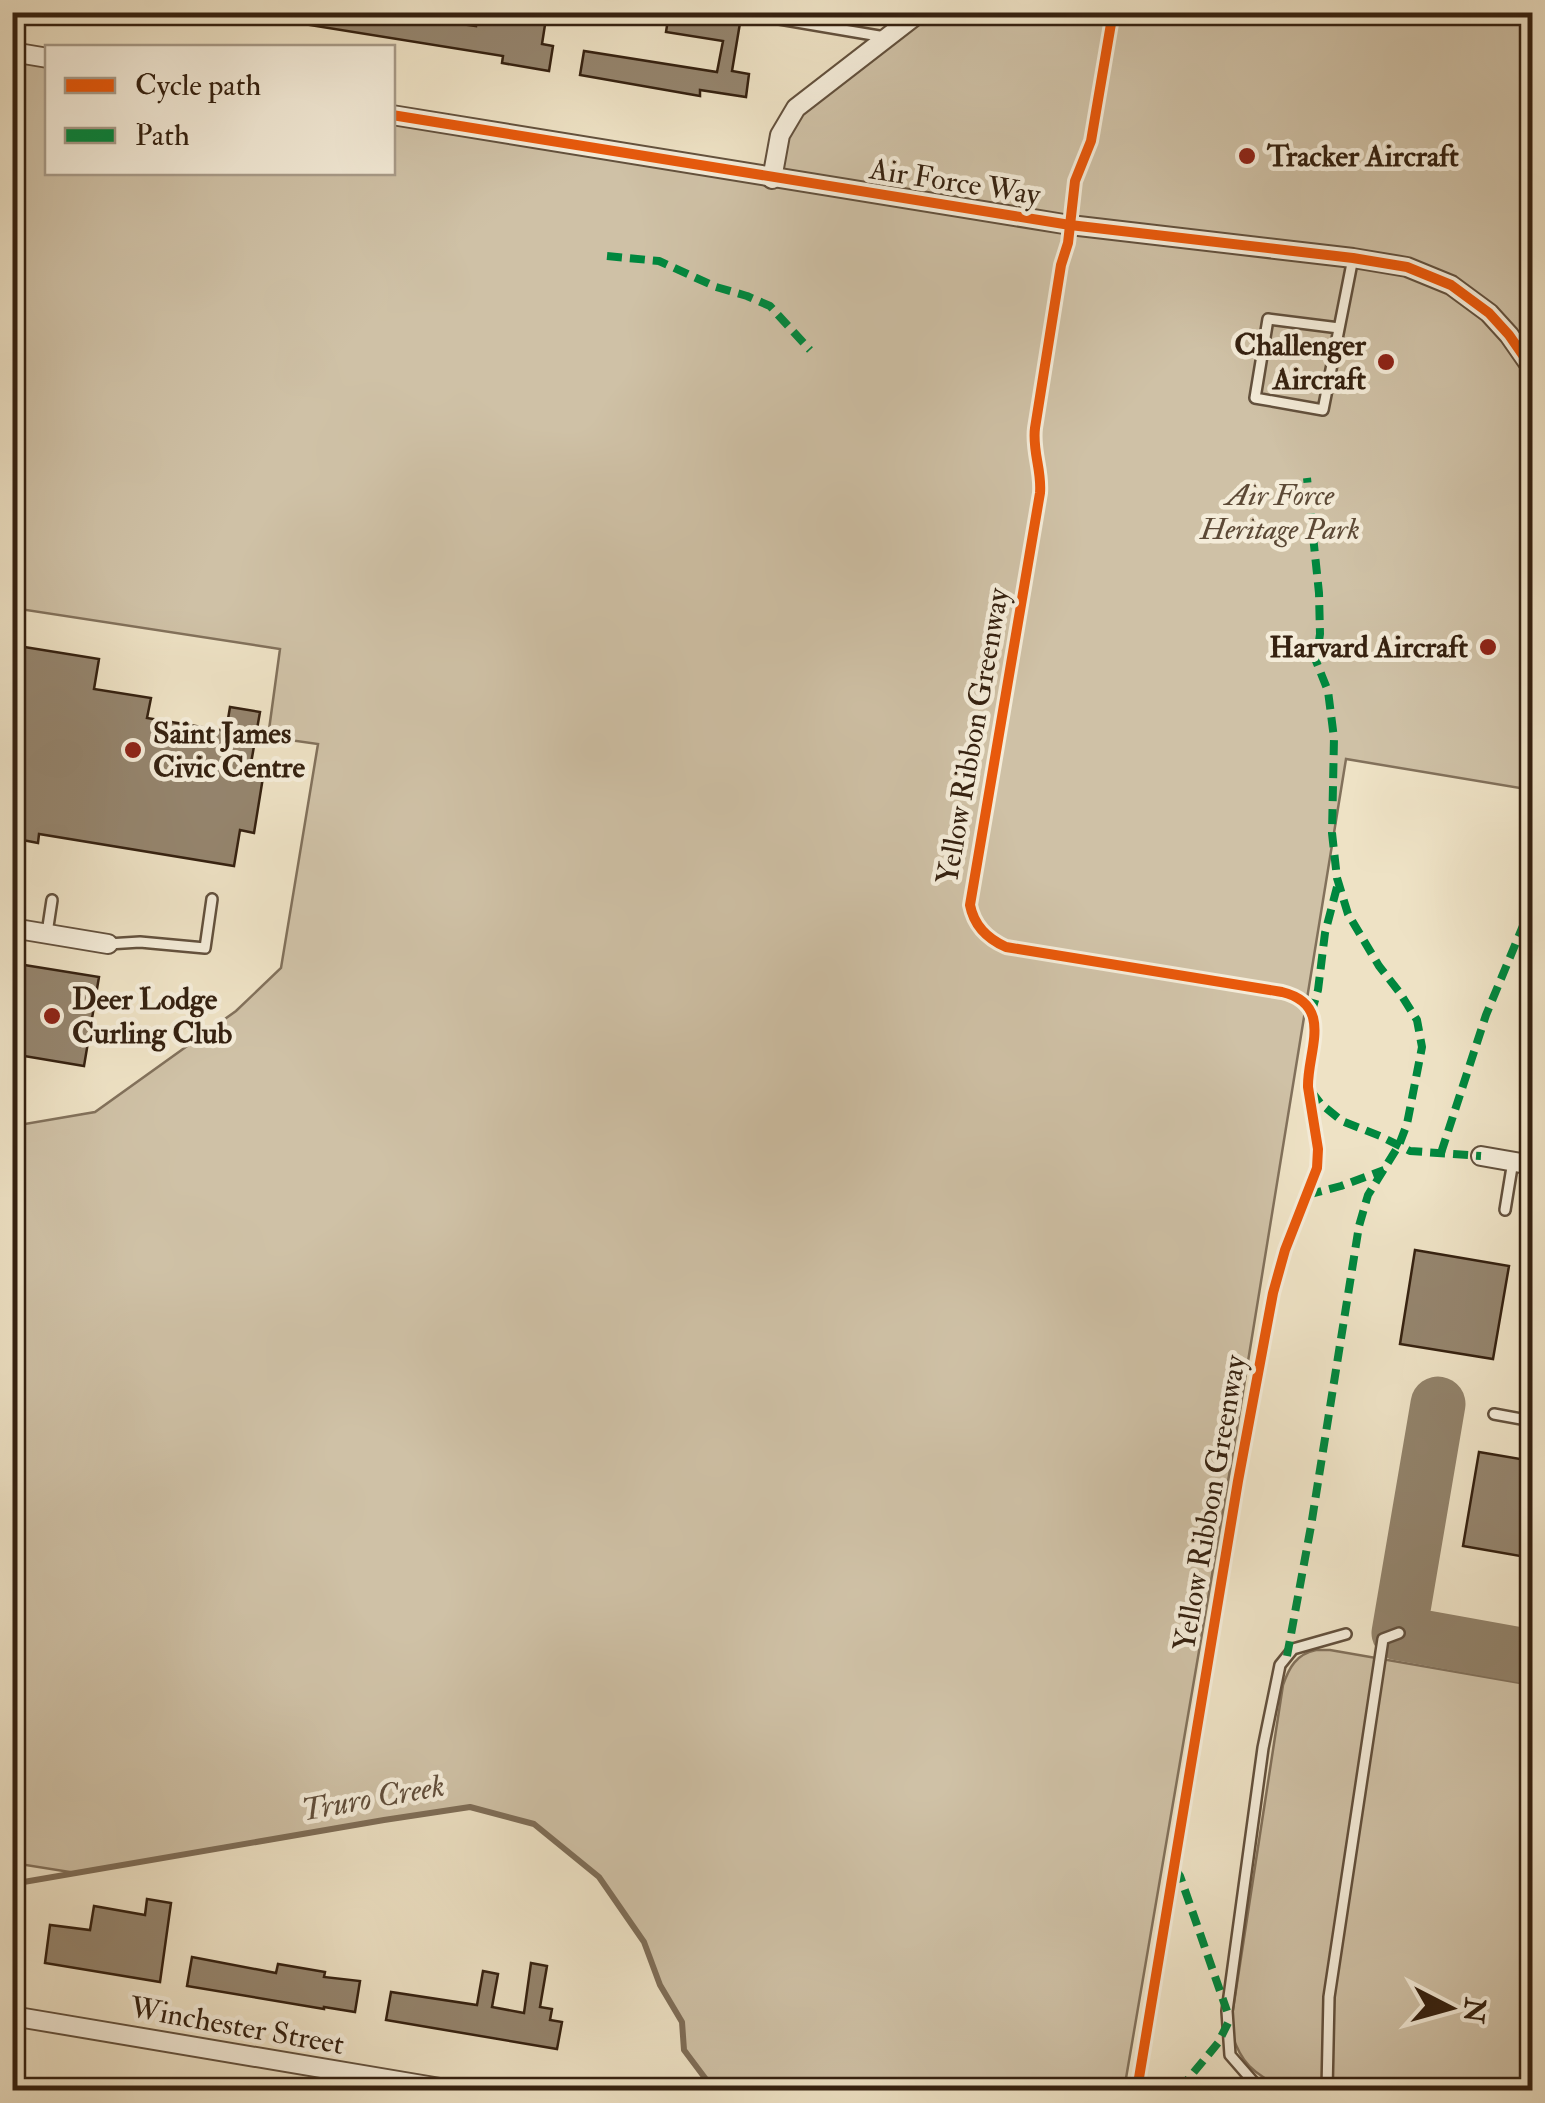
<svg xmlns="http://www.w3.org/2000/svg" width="1545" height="2103" viewBox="0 0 1545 2103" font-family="'IM FELL Double Pica',serif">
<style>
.green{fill:#cfc1a6;stroke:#82715b;stroke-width:2.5}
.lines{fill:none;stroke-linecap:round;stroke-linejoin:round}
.stream{stroke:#7e6d57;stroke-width:6}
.taxiway{stroke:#92826a;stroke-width:55}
.building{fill:#95856e;stroke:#352110;stroke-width:2.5}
.service-casing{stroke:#63513d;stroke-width:14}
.minor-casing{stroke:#63513d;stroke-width:22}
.service{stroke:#f4ecd9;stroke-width:9}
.minor{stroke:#f4ecd9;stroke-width:18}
.quiet{stroke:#00873e;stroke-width:8;stroke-dasharray:15 8;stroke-linecap:butt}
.cycleway-casing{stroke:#f4ecd9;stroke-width:16}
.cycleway{stroke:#e8590c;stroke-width:10}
.poi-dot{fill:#8f2418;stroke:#f4ecd9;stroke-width:4}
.labels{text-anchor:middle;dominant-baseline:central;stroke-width:9;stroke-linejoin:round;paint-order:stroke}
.poi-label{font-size:30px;font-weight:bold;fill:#352110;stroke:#f4ecd9;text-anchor:start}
.street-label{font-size:30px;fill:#352110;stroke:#f4ecd9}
.park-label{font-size:30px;font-style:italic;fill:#5c4936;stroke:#f4ecd9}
.water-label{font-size:32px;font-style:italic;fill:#604d3a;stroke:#f4ecd9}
</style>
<rect width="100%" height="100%" fill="#eee2c5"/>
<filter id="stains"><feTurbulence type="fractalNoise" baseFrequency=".002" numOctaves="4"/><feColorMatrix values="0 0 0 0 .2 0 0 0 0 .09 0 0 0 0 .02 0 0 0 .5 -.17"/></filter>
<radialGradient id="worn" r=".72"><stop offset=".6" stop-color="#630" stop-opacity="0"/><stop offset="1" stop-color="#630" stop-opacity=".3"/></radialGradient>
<g class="green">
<polygon points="920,13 1532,13 1532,790 1346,759 1238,1423 1124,2090 714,2090 684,2050 682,2022 660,1985 644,1943 599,1877 534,1824 470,1807 384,1820 76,1873 13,1863 13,1126 95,1112 236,1011 281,968 318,744 268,737 280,649 13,608 13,52 47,58 48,172 392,172 393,115 771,178 785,124"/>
<path d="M 1316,1650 L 1330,1650 L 1532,1685 L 1532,2090 L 1286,2090 C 1253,2072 1242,2067 1230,2029 L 1283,1685 C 1289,1668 1296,1654 1316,1650 Z"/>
</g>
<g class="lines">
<polyline class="stream" points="12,1884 384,1820 470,1807 534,1824 599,1877 644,1942 660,1985 682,2022 684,2050 714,2090"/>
<polyline class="taxiway" points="1438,1404 1399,1633 1532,1657"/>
</g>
<g class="building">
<polygon points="292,12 375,12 476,26 477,12 547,12 542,44 553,46 549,71 502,63 503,56 291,22"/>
<polygon points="669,13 740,23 732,71 749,74 746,97 700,90 700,96 580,75 584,51 717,72 723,41 666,32"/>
<polygon points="12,645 99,659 94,689 151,698 147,718 226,731 230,707 260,712 250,769 264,771 254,833 240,830 234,866 39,834 38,843 12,838"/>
<polygon points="12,963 99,977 84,1066 12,1054"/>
<polygon points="1415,1250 1509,1266 1493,1359 1400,1344"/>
<polygon points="1479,1452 1532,1461 1532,1558 1463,1546"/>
<polygon points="147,1899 171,1903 160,1982 45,1963 50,1925 90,1930 94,1906 145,1915"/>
<polygon points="192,1957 276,1973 278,1964 325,1972 324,1977 360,1981 355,2012 324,2007 324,2009 187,1986"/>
<polygon points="531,1963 547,1966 540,2007 552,2009 550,2020 562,2022 557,2049 386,2020 391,1992 477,2005 483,1971 498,1974 492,2007 524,2013"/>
</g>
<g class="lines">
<g class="service-casing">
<g id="service">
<polyline points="737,12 885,37"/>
<polyline points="1339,328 1268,319 1255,398 1323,410 1353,258"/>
<polyline points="47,933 52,900"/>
<polyline points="108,944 140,942 205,948 212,899"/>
<polyline points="1505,1210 1513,1161"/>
<polyline points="1494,1414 1532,1421"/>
<polyline points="1265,2090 1257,2086 1230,2055 1227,2011 1263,1748 1280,1665 1293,1649 1346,1634"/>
<polyline points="1327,2090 1329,1997 1383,1639 1399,1633"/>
</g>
</g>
<g class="minor-casing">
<g id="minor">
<polyline points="12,52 48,58"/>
<polyline points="392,115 1070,225 1353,258 1407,267 1451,285 1489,313 1509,335 1532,368"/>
<polyline points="772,179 780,135 796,108 920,12"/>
<polyline points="12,928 108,944"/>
<polyline points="1481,1156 1532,1165"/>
<polyline points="12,2016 452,2090"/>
</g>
</g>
<use href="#service" class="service"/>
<use href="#minor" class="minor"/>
<g class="quiet">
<polyline points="607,256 659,261 716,287 747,296 770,306 810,350"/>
<polyline points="1311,1014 1318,990 1325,933 1337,887"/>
<polyline points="1311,1091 1321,1104 1342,1121 1380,1136 1410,1151 1481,1156"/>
<polyline points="1441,1153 1486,1015 1525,921 1532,914"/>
<polyline points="1307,1195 1341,1186 1384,1170"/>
<polyline points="1287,1656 1311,1526 1359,1226 1368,1195 1399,1145 1407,1124 1422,1047 1417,1020 1400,993 1379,966 1348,914 1337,878 1332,833 1334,738 1328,691 1316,661 1320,634 1319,593 1307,478"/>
<polyline points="1175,1869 1180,1876 1227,2011"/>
<polyline points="1257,2086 1257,2090"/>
<polyline points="1179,2090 1218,2043 1228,2023"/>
</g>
<g class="cycleway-casing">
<g id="cycleway">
<path d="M 1113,12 L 1091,141 L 1075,181 L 1068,243 L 1061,265 L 1035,428 C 1032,451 1042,470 1040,493 L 970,905 C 974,926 988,939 1006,947 L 1282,992 C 1335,1005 1307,1052 1308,1087 L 1318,1149 L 1317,1168 L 1285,1250 L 1273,1293 L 1238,1481 L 1137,2090"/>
<polyline points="392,115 1070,225 1353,258 1407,267 1451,285 1489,313 1509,335 1532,368"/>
</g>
</g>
<use href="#cycleway" class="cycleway"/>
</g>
<g class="poi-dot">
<circle cx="1247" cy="156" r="10"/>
<circle cx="1386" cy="362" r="10"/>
<circle cx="1488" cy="647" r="10"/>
<circle cx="133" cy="750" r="10"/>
<circle cx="52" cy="1016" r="10"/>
</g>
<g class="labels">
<g class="poi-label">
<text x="1267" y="156">Tracker Aircraft</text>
<text x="1366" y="345" text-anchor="end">Challenger<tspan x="1366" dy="34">Aircraft</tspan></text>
<text x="1468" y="647" text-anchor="end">Harvard Aircraft</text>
<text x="153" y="733">Saint James<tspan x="153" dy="34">Civic Centre</tspan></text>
<text x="72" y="999">Deer Lodge<tspan x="72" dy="34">Curling Club</tspan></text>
</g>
<g class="street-label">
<text transform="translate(955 182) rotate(9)">Air Force Way</text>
<text transform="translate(973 736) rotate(-80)">Yellow Ribbon Greenway</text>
<text transform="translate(1210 1503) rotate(-80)">Yellow Ribbon Greenway</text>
<text transform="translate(237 2026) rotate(10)">Winchester Street</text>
</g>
<g class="park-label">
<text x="1280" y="495">Air Force<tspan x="1280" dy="34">Heritage Park</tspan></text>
</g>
<g class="water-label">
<text transform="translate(373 1798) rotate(-10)">Truro Creek</text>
</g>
</g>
<rect width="1545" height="2103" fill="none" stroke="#eee2c5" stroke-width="50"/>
<rect x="15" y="15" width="1515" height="2073" fill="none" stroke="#352110" stroke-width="5"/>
<rect x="25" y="25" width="1495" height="2053" fill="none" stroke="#352110" stroke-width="2.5"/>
<rect x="45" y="45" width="350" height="130" fill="#f4ecd9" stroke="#a89b89" stroke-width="2.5"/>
<rect x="65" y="78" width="50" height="15" fill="#e8590c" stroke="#a89b89" stroke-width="2.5"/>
<text x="135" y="95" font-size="30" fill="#352110">Cycle path</text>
<rect x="65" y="128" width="50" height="15" fill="#00873e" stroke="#a89b89" stroke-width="2.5"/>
<text x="135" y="145" font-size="30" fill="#352110">Path</text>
<g transform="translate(1450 2008) rotate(96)" stroke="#f4ecd9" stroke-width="8" paint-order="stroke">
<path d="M0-8L18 38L0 25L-18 38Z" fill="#352110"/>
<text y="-15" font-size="28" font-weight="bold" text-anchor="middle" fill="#352110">N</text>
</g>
<rect width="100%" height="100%" filter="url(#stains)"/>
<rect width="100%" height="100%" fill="url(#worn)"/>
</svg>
